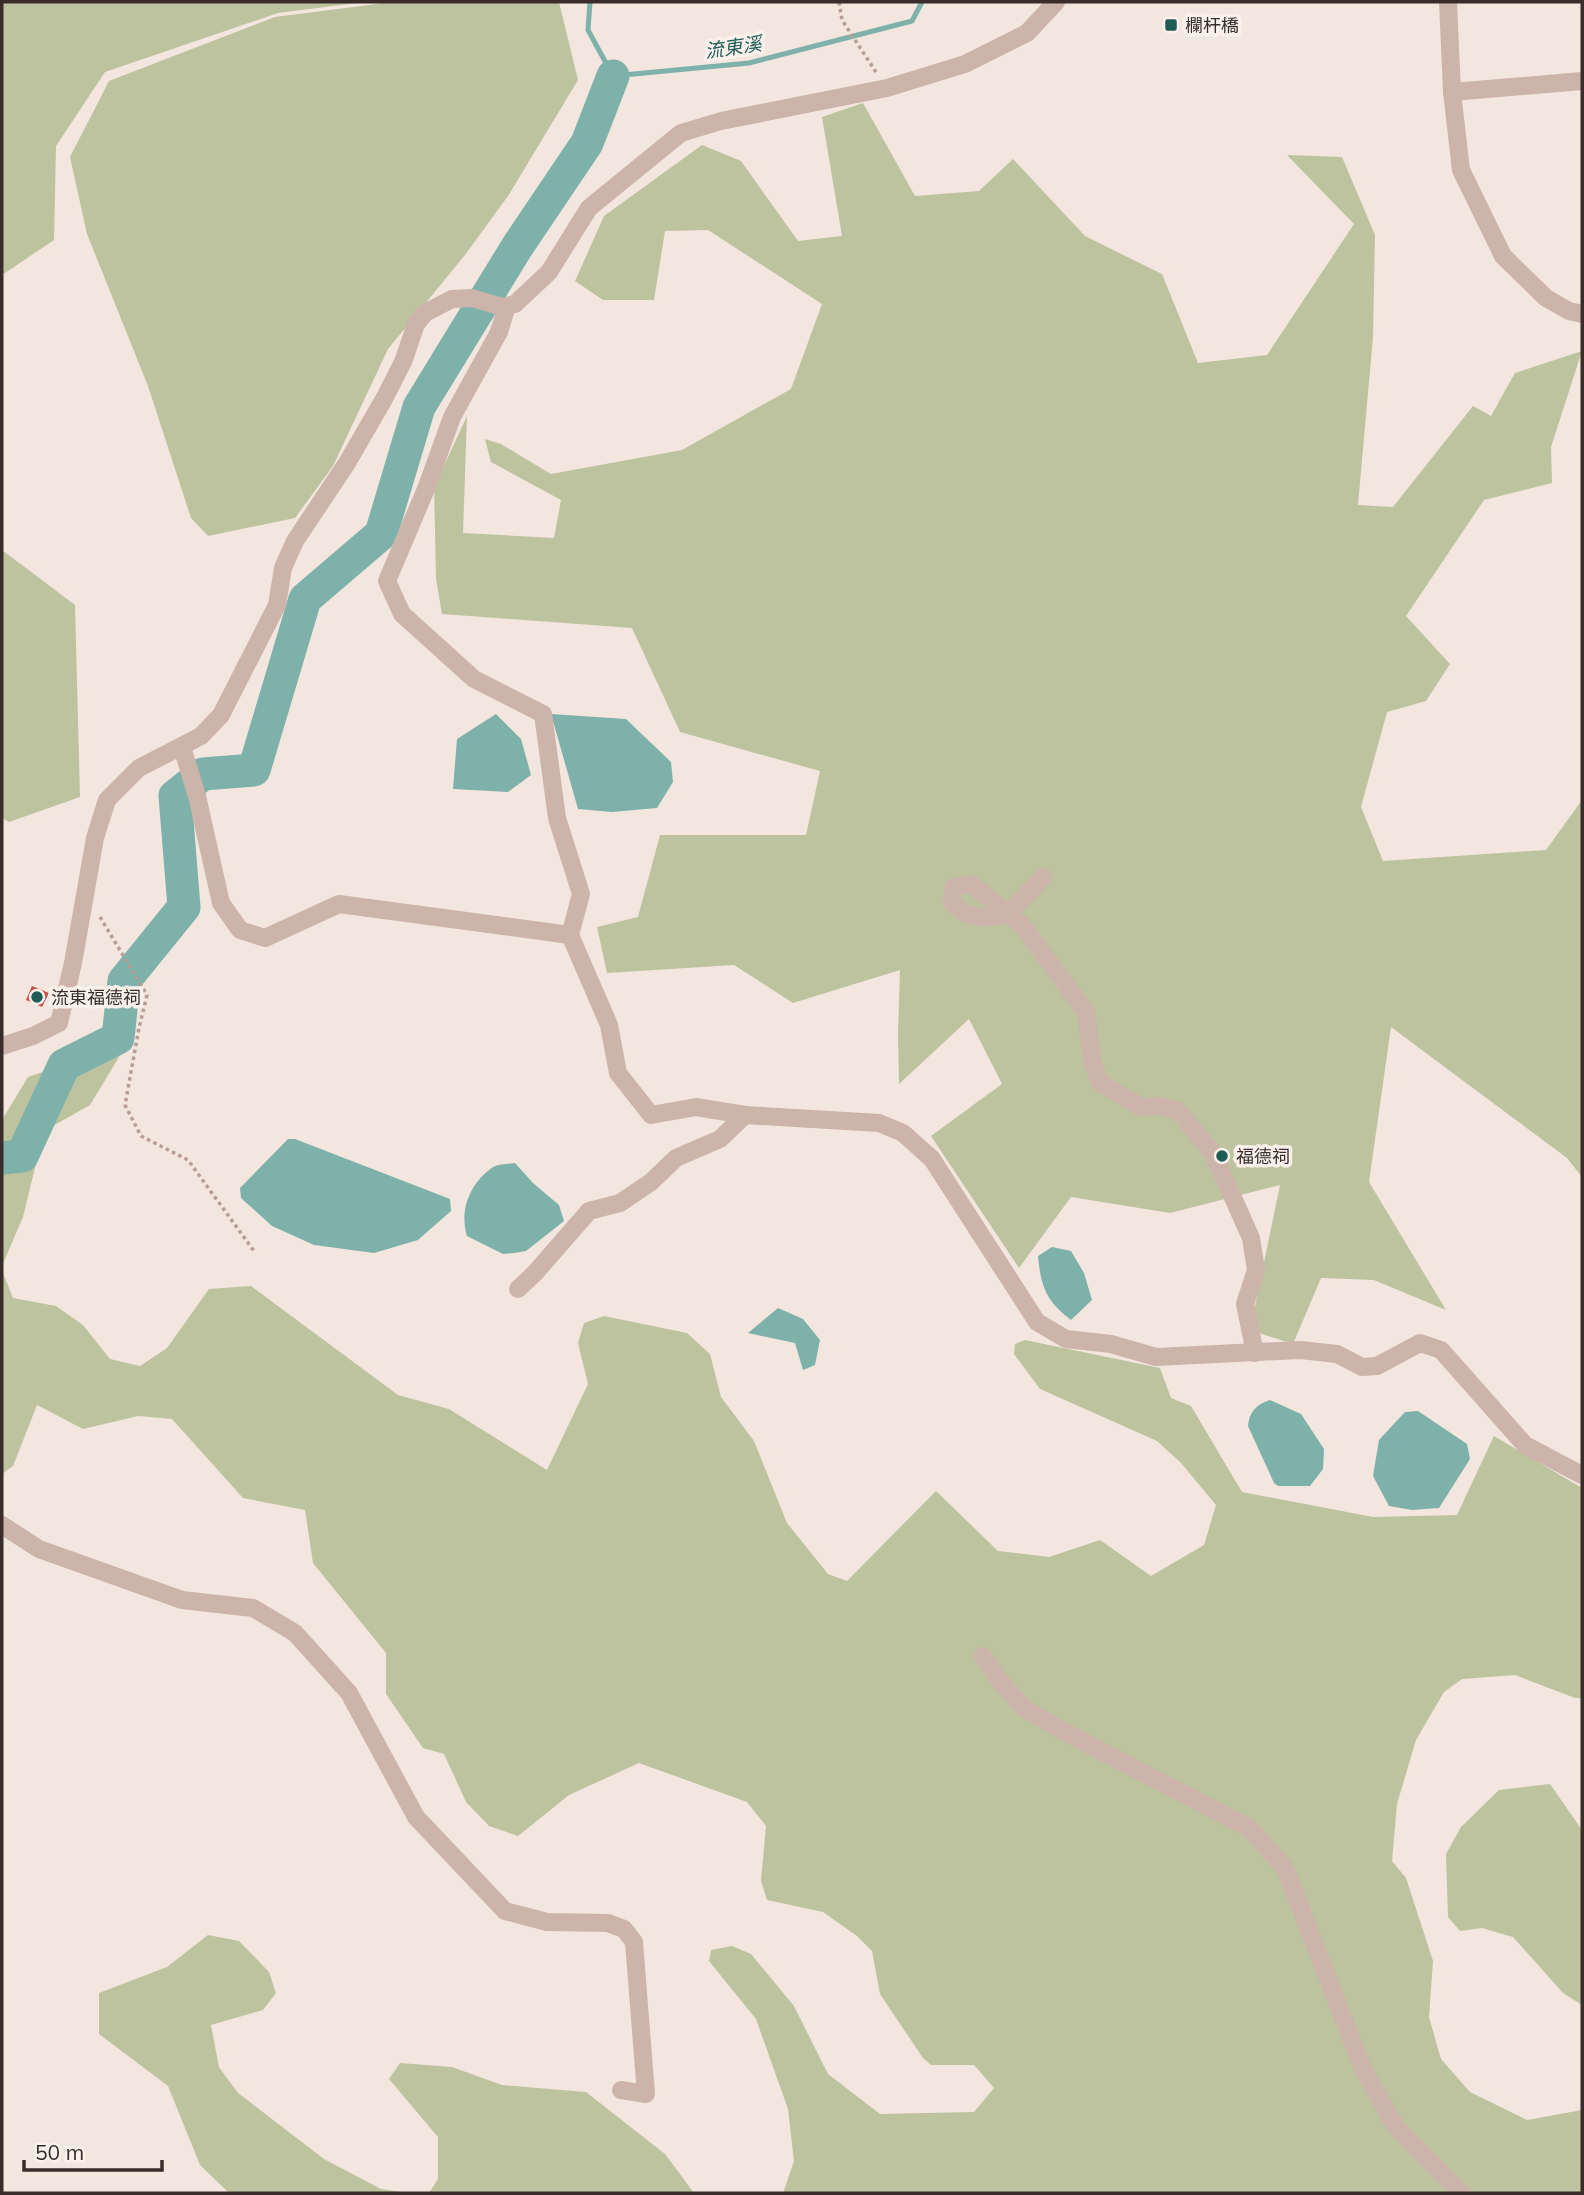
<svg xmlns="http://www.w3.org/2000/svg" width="1584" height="2195" viewBox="0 0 1584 2195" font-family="Mulish,'Noto Sans TC',sans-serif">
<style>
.green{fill:#bdc39e}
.water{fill:#7db1aa}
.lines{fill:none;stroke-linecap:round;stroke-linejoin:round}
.stream{stroke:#7db1aa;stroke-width:5}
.river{stroke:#7db1aa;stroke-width:33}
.building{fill:#c75149}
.path{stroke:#b89d94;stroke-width:3.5;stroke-dasharray:3.5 3.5;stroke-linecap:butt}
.minor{stroke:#ccb4aa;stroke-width:18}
.poi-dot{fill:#1e5c55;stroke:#faf1ec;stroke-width:2.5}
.labels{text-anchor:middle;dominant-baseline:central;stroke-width:7;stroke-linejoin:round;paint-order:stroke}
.poi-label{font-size:18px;fill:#392c2a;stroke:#faf1ec;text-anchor:start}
.water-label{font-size:19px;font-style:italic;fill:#1e5c55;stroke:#faf1ec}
</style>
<rect width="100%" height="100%" fill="#f3e6df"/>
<g class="green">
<polygon points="2,2 365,2 278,13 105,72 56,146 54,240 2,275"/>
<polygon points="392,2 559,2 578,80 508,196 465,255 388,349 333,466 295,518 208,536 191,518 148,386 87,234 70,157 109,81 275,17"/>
<polygon points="863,103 915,196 979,191 1013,159 1085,236 1162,274 1198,363 1267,355 1354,224 1287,155 1342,157 1375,235 1373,337 1358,505 1393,507 1473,406 1491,416 1515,373 1582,351 1551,447 1552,483 1484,500 1406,616 1450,664 1426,701 1387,712 1361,807 1383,861 1546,850 1582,800 1582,1177 1567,1158 1391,1027 1369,1182 1446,1310 1374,1280 1321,1278 1293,1344 1250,1330 1280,1185 1170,1213 1071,1197 1019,1268 931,1136 1002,1084 969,1019 899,1084 898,1034 900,970 793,1003 734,965 607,973 597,927 638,917 660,835 806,835 820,771 680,732 632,628 442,614 436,579 434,487 467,416 463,533 554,538 561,500 491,462 485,439 501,444 551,474 682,450 791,389 822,304 708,230 665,231 654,300 603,300 575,281 604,216 702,145 741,161 798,241 842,236 822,117"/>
<polygon points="2,550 75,605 80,797 9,822 2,818"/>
<polygon points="113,1048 119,1057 90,1105 44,1131 23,1217 2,1266 2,1120 28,1077"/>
<polygon points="2,1271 13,1298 56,1306 83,1325 110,1359 140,1366 167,1348 209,1289 251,1286 398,1395 449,1409 547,1470 588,1384 578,1343 584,1323 604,1316 687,1333 710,1354 721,1397 754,1441 787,1523 828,1574 847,1581 936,1491 998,1551 1049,1557 1100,1540 1151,1576 1204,1545 1216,1505 1181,1463 1157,1441 1040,1389 1014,1354 1015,1344 1025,1340 1160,1368 1171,1398 1191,1406 1242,1492 1373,1517 1457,1515 1494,1436 1582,1488 1582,1698 1575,1698 1515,1675 1462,1679 1444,1692 1416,1740 1397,1804 1392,1861 1406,1878 1433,1961 1429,2017 1441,2059 1470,2092 1527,2120 1582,2110 1582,2193 783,2193 794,2161 788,2109 756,2019 709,1961 711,1950 732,1946 751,1954 794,2006 828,2074 880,2114 974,2112 994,2088 974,2065 931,2065 923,2058 880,1994 872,1951 857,1936 823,1912 767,1900 761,1881 766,1826 747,1802 639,1763 569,1795 518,1836 489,1826 466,1802 444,1754 423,1748 386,1694 386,1653 313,1563 305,1510 243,1498 172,1419 138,1416 83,1429 37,1405 13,1466 2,1474"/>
<polygon points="1550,1784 1582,1830 1582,2005 1563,1993 1513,1937 1482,1928 1460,1931 1448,1917 1446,1854 1461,1827 1499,1790"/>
<polygon points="208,1935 239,1941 269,1972 276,1993 263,2010 211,2025 219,2067 238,2093 324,2159 381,2189 408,2193 229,2193 200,2165 168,2086 99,2034 99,1993 167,1967"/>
<polygon points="400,2063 452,2067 502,2085 586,2092 665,2154 694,2193 429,2193 438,2179 438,2137 389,2079"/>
</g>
<g class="water">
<polygon points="496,714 521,739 531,775 508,792 453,789 457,739"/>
<polygon points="551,714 626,719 671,762 673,782 657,808 612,812 578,809"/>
<polygon points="288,1139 295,1139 450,1199 451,1211 418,1240 374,1253 314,1245 272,1226 241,1198 240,1188"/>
<path d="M 515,1163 L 533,1183 L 559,1205 L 564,1221 L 526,1251 L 514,1253 L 503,1254 L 467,1236 C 459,1210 470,1183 493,1167 C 499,1164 509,1164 515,1163 Z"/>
<path d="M 1052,1247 L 1071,1251 L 1084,1273 L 1092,1300 L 1071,1320 C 1046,1301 1041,1287 1038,1256 Z"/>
<polygon points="778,1308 803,1319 820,1340 815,1365 803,1370 795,1343 748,1333"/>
<path d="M 1270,1400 L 1301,1414 L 1324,1449 L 1323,1469 L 1310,1486 L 1278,1486 L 1274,1483 L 1248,1426 C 1249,1412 1257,1404 1270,1400 Z"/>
<polygon points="1418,1411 1467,1444 1470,1459 1439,1508 1412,1510 1389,1506 1373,1476 1379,1440 1405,1412"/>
</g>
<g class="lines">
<polyline class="stream" points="590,2 588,30 613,76 749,63 912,21 922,2"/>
<polyline class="river" points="2,1158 22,1156 64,1065 118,1038 124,981 184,907 175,796 203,774 254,770 305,599 381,534 419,407 517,247 587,143 613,76"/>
</g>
<polygon class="building" points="32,986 49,993 42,1007 26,1000"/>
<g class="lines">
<g class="path">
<polyline points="839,2 842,20 876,72"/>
<polyline points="100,917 147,995 139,1028 125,1105 141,1136 188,1160 254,1251"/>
</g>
<g class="minor">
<polyline points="1448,2 1452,92 1582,81"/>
<polyline points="1452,92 1461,170 1503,256 1546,298 1569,311 1582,314"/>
<polyline points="507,306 499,332 452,417 426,489 387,581 402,614 474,679 543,714 557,818 581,894 570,935 609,1025 618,1073 651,1115 696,1107 745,1115 879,1123 903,1133 932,1159 1037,1322 1066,1339 1111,1344 1156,1357 1300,1350 1337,1354 1362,1367 1377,1366 1420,1343 1441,1350 1525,1445 1582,1475"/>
<polyline points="182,747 197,796 221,903 240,930 265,938 339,904 570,935"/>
<polyline points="1043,877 1008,914 985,918 964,913 952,902 954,887 971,884 1022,925 1086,1012 1092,1060 1100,1083 1141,1107 1159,1106 1178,1111 1213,1153 1251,1238 1256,1270 1245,1304 1255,1353"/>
<polyline points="2,1046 33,1036 59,1023 73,963 95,838 107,800 139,768 201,736 221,715 277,605 283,568 295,541 347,463 384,399 403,362 416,324 425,313 452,299 472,298 502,307 515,304 549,272 589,208 681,133 721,121 887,88 965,64 1027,33 1056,2"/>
<polyline points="518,1289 535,1273 589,1211 620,1203 651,1182 676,1158 720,1139 745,1115"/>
<polyline points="2,1525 39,1549 182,1600 253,1608 295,1633 349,1693 416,1817 505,1911 547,1922 608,1923 624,1929 634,1942 646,2094 621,2090"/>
<polyline points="983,1656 1001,1682 1024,1708 1061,1730 1249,1828 1285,1868 1363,2069 1396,2127 1461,2193"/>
</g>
</g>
<g class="poi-dot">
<rect x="1164" y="18" width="14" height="14" rx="3.5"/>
<circle cx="37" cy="997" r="7"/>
<circle cx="1222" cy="1156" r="7"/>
</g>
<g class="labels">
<g class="poi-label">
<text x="1185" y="25">欄杆橋</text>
<text x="51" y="997">流東福德祠</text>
<text x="1236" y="1156">福德祠</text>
</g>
<g class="water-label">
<text transform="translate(733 47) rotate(-8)">流東溪</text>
</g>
</g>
<rect width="1584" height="2195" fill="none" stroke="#392c2a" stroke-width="7"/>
<path d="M24 2160v10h138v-10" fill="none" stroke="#392c2a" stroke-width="3.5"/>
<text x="35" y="2160" font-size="21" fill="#392c2a" stroke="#faf1ec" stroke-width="5" paint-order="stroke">50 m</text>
</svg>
